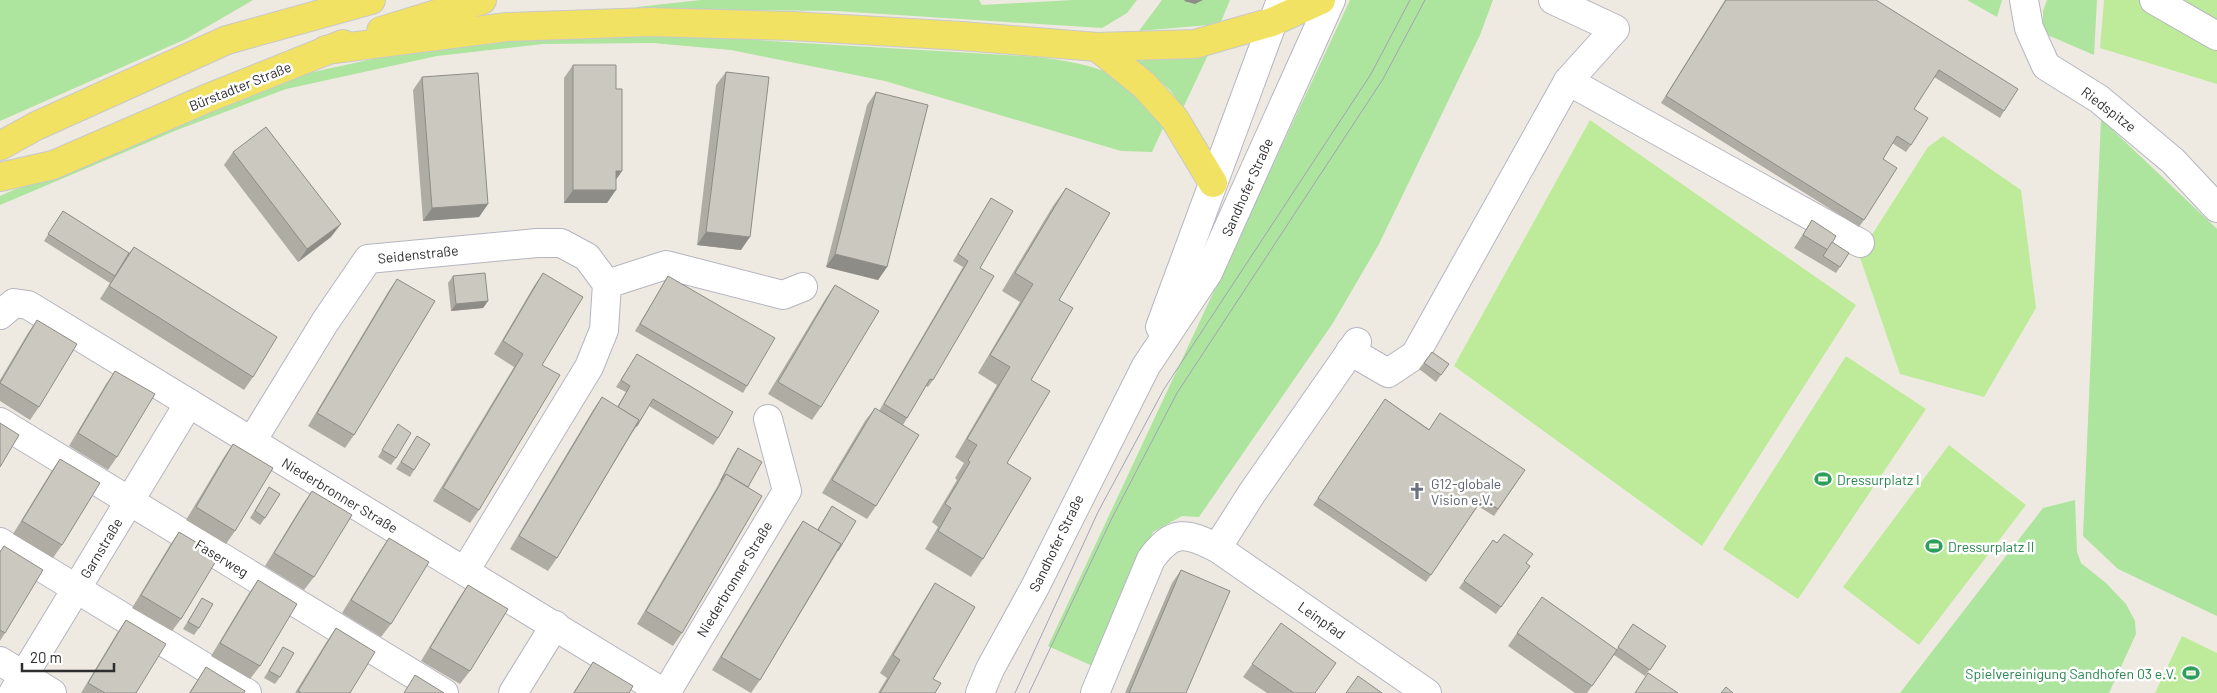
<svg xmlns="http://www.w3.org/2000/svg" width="2217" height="693" viewBox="0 0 2217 693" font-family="Barlow,sans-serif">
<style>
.green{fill:#ade49e}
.pitch{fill:#beeb9a}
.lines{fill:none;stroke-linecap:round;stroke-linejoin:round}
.minor-casing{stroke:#b4b5c1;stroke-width:30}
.major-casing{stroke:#c9c9c9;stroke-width:30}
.minor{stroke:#fff;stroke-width:28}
.major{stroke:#f1e263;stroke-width:28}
.tram{stroke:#a3a3b8;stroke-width:1}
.wall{fill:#afaca4}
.shaded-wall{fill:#8e8c86}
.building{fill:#cbc8bf;stroke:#8e8c86}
.labels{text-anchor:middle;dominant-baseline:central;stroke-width:5;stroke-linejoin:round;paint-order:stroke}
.street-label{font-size:14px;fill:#2e2e2e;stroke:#fff}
.leisure-label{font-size:14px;fill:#27864d;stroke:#fff;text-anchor:start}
.worship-label{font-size:14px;fill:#5b616d;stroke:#fff;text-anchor:start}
</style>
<rect width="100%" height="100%" fill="#efeae1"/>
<g class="green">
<polygon points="0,0 253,0 186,39 0,121"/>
<polygon points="701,0 979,0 982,5 1073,0 1137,0 1127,13 1102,28 836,11 638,9 637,7"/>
<polygon points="1162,0 1230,0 1220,24 1139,31"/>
<polygon points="1350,0 1493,0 1480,35 1379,244 1333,323 1199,517 1182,516 1153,532 1097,668 1048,646"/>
<polygon points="1967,0 2002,0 1997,17"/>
<polygon points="2047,0 2097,0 2094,55 2043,33 2043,11"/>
<path d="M 689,33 L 770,41 L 1037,57 C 1066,61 1106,65 1128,86 C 1141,98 1152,113 1164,126 L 1152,152 L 1121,151 L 885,81 L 731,50 L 653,43 L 543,44 L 437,56 L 286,89 L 177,130 L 0,205 L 0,196 L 190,112 L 251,90 L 313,72 L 405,52 L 493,39 Z"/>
<polygon points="1208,55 1183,108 1170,90 1135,59"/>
<polygon points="2101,119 2217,229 2217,616 2118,569 2083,536"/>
<polygon points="2075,500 2077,552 2081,563 2106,583 2126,604 2135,621 2136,634 2109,693 1900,693 2043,508"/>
</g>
<g class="pitch">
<polygon points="2104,0 2217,0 2217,84 2100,48"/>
<polygon points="1590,120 1856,305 1702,546 1454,366"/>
<polygon points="1943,136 2021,190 2036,308 1984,397 1900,374 1859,255 1928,147"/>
<polygon points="1846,356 1926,409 1798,599 1723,549"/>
<polygon points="1949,445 2026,505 1919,645 1843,587"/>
<polygon points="2182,636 2217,653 2217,693 2155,693"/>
</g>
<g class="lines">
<g class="minor-casing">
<g id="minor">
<polyline points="1553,0 1615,29 1568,81"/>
<polyline points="2024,0 2029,28 2046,66 2099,99 2173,161 2217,208"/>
<polyline points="2154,0 2217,36"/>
<polyline points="607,284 666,265 783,295 803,287"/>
<polyline points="0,315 14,303 28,305 664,693"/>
<polyline points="1160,327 1281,0"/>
<polyline points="1350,351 1388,373 1415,355 1568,81 1860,243"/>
<polyline points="0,422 444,693"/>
<polyline points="252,441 325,322 368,259 537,243 561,243 587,257 607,284 604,330 589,367 465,571"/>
<polyline points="0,542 247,693"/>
<polyline points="1217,548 1252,493 1357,342"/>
<polyline points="0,661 52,693"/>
<polyline points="13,693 189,403"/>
<polyline points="513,693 555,625"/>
<polyline points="666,693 787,491 768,419"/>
<polyline points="980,693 990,669 1035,587 1146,366 1208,273 1331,0"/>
<path d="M 1095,693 L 1151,559 C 1173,529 1186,532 1217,548 L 1427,693"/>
</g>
</g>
<g class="major-casing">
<g id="major">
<polyline points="381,31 482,0"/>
<polyline points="1097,47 1144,85 1174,118 1213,183"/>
<polyline points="326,50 507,27 649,22 792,26 962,36 1097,47 1195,44 1272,22 1321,0"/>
<polyline points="0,146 36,126 227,40 371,0"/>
<polyline points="0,177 53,165 208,98 343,44"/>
</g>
</g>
<use href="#minor" class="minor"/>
<use href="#major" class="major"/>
<g class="tram">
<polyline points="1015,693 1098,512 1164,389 1371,74 1410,0"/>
<polyline points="1029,693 1112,518 1177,393 1383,79 1425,0"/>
</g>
</g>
<g class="wall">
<polygon points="1725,0 1876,0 2004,111 2000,118 1934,77 1914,109 1911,145 1906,152 1892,143 1883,159 1864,220 1859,227 1661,103"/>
<polygon points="573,65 616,89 622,171 616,179 607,203 564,203 564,78"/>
<polygon points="726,72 741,250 697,245 716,85"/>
<polygon points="422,77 488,204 479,217 423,221 413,90"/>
<polygon points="876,92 887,267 878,280 826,267 867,105"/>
<polygon points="233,152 331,237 298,262 224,165"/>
<polygon points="1066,188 1059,300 1031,380 1007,463 983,559 971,577 925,549 938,527 932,522 957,480 955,478 964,463 955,457 997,385 978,373 1020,302 1002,291 1053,206"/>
<polygon points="991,198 980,268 933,380 928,387 926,386 903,425 876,506 867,519 822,493 865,421 875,408 879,411 963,267 953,261"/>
<polygon points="63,211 129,253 134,247 253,377 244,390 100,299 110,283 44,241"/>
<polygon points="1812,220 1832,242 1840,267 1836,273 1794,248"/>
<polygon points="543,273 542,365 479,510 470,523 433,501 514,367 494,354 534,286"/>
<polygon points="453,276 488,301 483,308 451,311 448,283"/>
<polygon points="668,276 747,386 743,393 635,331"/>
<polygon points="397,279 354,435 345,448 308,426 388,292"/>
<polygon points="835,285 821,407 812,420 768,394 826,298"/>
<polygon points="37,320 39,407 30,420 0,401 0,380 28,333"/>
<polygon points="1432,352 1449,364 1436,382 1419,369"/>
<polygon points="637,354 718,438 713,445 649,406 637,426 632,433 557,558 548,571 510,549 593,410 602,397 617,407 626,392 616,387"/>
<polygon points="115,371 117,457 108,470 69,446 106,384"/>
<polygon points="1385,399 1429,429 1525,470 1494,516 1478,506 1426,582 1313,505"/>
<polygon points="398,424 396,458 391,465 378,457"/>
<polygon points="417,436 414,470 410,477 396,469"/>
<polygon points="233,444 235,531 226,544 186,520 224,457"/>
<polygon points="738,448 748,487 682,633 673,646 637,624 717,487 733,455"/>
<polygon points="60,459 62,545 53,558 13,534 51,472"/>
<polygon points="269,487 265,518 260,525 250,518"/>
<polygon points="312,491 314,577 304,590 265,566 303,504"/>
<polygon points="832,506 838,551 760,680 751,693 712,670 794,534 803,521 817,530"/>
<polygon points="179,532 181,619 172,631 132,608 170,545"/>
<polygon points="389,538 391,624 381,637 342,613 380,551"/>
<polygon points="1493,540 1530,566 1496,614 1459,588"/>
<polygon points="4,546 5,633 0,641 0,551"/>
<polygon points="1181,570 1186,693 1125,693 1172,583"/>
<polygon points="258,580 260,666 250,679 211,656 249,593"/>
<polygon points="935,583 933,679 935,693 878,693 887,678 880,673 923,602"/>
<polygon points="468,585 470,671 460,684 421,661 459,598"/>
<polygon points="1542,597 1616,650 1633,624 1666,646 1645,676 1614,655 1587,693 1575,693 1508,646"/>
<polygon points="202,598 199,628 194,635 183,629"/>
<polygon points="126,620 136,693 81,693 117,633"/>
<polygon points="1281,623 1315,693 1267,693 1243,677"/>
<polygon points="336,628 350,693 295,693 327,641"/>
<polygon points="283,647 280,677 275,684 264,678"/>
<polygon points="593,662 629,693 573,693"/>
<polygon points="206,667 244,693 189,693"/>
</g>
<g class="shaded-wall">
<polygon points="1185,0 1203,0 1195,4 1184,1"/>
<polygon points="616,171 622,171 613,184"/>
<polygon points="573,190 616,190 607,203 564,203"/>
<polygon points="488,204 479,217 423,221 432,208"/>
<polygon points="341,224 331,237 298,262 307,249"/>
<polygon points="706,232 750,237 741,250 697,245"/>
<polygon points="835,254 887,267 878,280 826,267"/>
<polygon points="488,301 483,308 451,311 456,304"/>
</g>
<g class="building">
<polygon points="1726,0 1876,0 2018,89 2004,111 1939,70 1914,109 1928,118 1911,145 1897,136 1883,159 1897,168 1864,220 1666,96"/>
<polygon points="573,65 616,65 616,89 622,89 622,171 616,171 616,190 573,190"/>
<polygon points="726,72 769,77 750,237 706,232"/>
<polygon points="478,73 488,204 432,208 422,77"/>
<polygon points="876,92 928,105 887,267 835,254"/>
<polygon points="266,127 341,224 307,249 233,152"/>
<polygon points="1066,188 1110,213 1059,300 1073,308 1031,380 1050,391 1007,463 1031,478 983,559 938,531 951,508 945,504 970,462 968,460 977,445 967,439 1010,367 990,355 1033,284 1015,273"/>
<polygon points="991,198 1013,211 980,268 994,276 933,380 930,379 907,418 884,404 968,261 958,254"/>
<polygon points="63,211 129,253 115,276 48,234"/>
<polygon points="1812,220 1836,236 1828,250 1803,235"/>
<polygon points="1832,242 1849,253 1840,267 1823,256"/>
<polygon points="134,247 277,337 253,377 109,286"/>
<polygon points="485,273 488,301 456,304 453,276"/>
<polygon points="543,273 583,297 542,365 560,375 479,510 443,488 523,354 503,341"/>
<polygon points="668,276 775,338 747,386 640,324"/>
<polygon points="397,279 435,301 354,435 317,413"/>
<polygon points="835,285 879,311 821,407 778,382"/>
<polygon points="37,320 77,344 39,407 0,383"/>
<polygon points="1432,352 1449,364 1441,375 1424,363"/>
<polygon points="637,354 733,412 718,438 653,399 637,426 636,426 639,420 618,407 630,386 621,380"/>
<polygon points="115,371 155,394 117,457 78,433"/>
<polygon points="602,397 639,420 557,558 519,536"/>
<polygon points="1385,399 1429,430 1440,413 1525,470 1498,509 1482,499 1431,575 1318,498"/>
<polygon points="875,408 919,435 876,506 832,480"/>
<polygon points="0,423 19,435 0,467"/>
<polygon points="398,424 411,433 396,458 382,450"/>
<polygon points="417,436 430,444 414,470 401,462"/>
<polygon points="233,444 273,468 235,531 196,507"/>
<polygon points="738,448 762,462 748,487 726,474 721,480"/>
<polygon points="60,459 100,483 62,545 22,521"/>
<polygon points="726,474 762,496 682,633 646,611"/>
<polygon points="269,487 280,494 265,518 255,511"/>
<polygon points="312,491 352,515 314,577 274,553"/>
<polygon points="832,506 856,521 838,551 837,550 841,544 818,530"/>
<polygon points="803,521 841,544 760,680 721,657"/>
<polygon points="179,532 219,556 181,619 141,595"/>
<polygon points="1504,534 1533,554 1526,563 1530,566 1501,607 1464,581 1493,540 1497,543"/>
<polygon points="389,538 429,562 391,624 351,600"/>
<polygon points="4,546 43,570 5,633 0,630 0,552"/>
<polygon points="1181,570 1230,591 1186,693 1129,693"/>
<polygon points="258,580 297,604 260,666 220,643"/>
<polygon points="935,583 975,607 933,679 941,683 935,693 880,693 900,660 893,655"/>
<polygon points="468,585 508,609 470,671 430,648"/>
<polygon points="1542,597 1617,650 1592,686 1517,633"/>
<polygon points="202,598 213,604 199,628 188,622"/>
<polygon points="126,620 166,644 136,693 105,693 88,683"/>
<polygon points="1281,623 1336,663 1315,693 1294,693 1252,664"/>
<polygon points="1633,624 1666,646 1650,670 1618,647"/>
<polygon points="336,628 375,652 350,693 302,693 298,691"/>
<polygon points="283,647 294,653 280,677 269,671"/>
<polygon points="593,662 633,686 629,693 574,693"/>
<polygon points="206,667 245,691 244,693 190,693"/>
<polygon points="1648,673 1678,693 1635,693"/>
<polygon points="415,675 444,693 404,693"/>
<polygon points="1358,676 1382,693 1346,693"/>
<polygon points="1726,687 1733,693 1721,693"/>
</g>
<defs>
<g id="stadium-bare" transform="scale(1.35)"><path d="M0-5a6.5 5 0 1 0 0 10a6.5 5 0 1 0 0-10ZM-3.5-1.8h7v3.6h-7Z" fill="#2e9e5b" stroke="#fff" stroke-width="2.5" paint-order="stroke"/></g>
<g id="church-bare" transform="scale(1.35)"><path d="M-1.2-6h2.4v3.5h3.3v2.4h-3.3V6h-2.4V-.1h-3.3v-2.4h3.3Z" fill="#6b7280" stroke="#fff" stroke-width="2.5" paint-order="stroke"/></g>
</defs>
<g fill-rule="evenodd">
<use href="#stadium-bare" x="1823" y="479"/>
<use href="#church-bare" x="1417" y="491"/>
<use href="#stadium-bare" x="1934" y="546"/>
<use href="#stadium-bare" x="2191" y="673"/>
</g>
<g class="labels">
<g class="street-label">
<text transform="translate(240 86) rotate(-22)">Bürstadter Straße</text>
<text transform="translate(2109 109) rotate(37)">Riedspitze</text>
<text transform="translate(1247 187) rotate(-66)">Sandhofer Straße</text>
<text transform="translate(418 254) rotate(-6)">Seidenstraße</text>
<text transform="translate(340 495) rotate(31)">Niederbronner Straße</text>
<text transform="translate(1056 543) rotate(-64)">Sandhofer Straße</text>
<text transform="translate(101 548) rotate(-59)">Garnstraße</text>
<text transform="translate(222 558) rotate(31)">Faserweg</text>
<text transform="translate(734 579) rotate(-59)">Niederbronner Straße</text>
<text transform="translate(1322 620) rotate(35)">Leinpfad</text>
</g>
<g class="leisure-label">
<text x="1837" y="479">Dressurplatz I</text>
<text x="1948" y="546">Dressurplatz II</text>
<text x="2177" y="673" text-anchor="end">Spielvereinigung Sandhofen 03 e.V.</text>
</g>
<g class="worship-label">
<text x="1431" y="483">G12-globale<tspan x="1431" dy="16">Vision e.V.</tspan></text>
</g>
</g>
<path d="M22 663v8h92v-8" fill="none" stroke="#2e2e2e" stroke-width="2.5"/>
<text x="30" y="663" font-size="15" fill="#2e2e2e" stroke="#ffffff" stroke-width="4" paint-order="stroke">20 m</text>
</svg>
